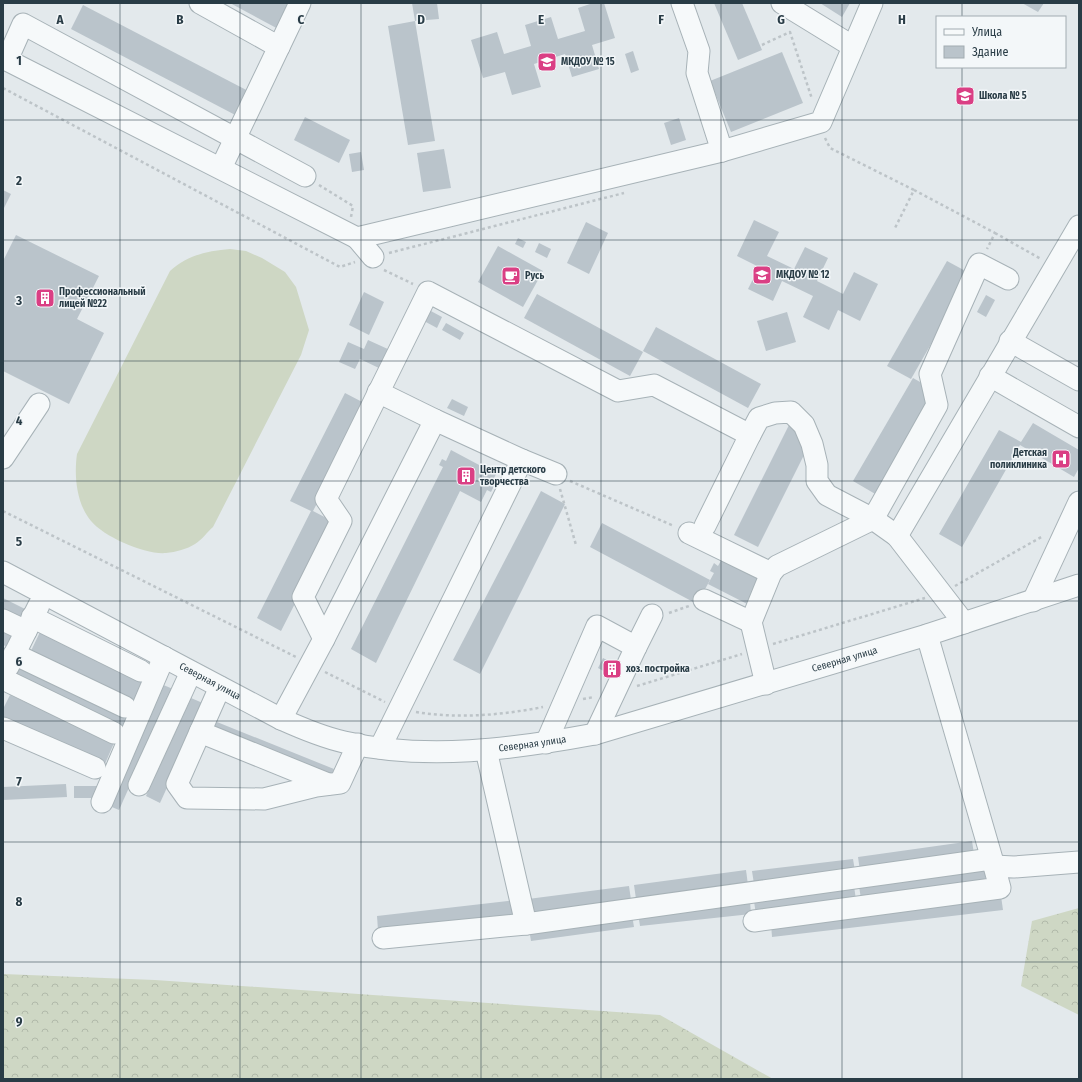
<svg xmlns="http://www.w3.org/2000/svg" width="1082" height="1082" viewBox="0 0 1082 1082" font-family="'Fira Sans Condensed',sans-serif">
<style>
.forest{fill:url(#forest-crowns)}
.pitch{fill:#ced7c4}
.building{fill:#bac4cb}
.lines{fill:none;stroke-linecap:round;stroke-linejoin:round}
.minor-casing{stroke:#a7b2b7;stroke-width:23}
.path{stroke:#bdc4c8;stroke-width:2.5;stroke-dasharray:3 3;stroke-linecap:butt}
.minor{stroke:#f6f9fa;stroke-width:21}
.grid{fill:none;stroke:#293c46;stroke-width:1;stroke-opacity:0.55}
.labels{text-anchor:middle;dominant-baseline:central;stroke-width:3;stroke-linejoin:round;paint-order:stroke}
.poi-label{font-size:10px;font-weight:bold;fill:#293c46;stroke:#f3f7f9;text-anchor:start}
.street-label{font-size:10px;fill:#293c46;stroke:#f3f7f9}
.grid-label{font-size:13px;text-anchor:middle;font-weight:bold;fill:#293c46;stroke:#f3f7f9;stroke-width:3;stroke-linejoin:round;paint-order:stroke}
</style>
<defs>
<pattern id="forest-crowns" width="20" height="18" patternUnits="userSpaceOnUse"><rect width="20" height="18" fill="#ced7c4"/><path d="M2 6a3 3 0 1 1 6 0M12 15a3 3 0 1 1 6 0" fill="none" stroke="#b1b9aa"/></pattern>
</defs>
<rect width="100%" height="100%" fill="#e3e9ec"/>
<g class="forest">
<polygon points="1079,908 1079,1015 1021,986 1032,921"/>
<polygon points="3,974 155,980 660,1015 773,1079 3,1079"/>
</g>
<path class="pitch" d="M 230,249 L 246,251 L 262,258 L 285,272 L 296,287 L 309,330 L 301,355 L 213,527 C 207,532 202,540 195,544 C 187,549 176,552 166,553 C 146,555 104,537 91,521 C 76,503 74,475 77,454 L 170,271 C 187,255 208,251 230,249 Z"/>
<g class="building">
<polygon points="230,3 286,3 294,7 282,31"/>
<polygon points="412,3 437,3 439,19 415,21 435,141 408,145 388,26 415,21"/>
<polygon points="593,3 604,3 615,38 592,45 599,69 572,77 565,54 534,64 541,87 512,95 505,72 483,78 471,40 497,32 504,54 531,46 525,25 551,17 558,39 585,31 578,8"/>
<polygon points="714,3 742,3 762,50 738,60"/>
<polygon points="820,3 850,3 842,17"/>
<polygon points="1022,3 1044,3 1038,12"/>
<polygon points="83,5 254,94 241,118 71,29"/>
<polygon points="633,51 639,70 631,73 625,54"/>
<polygon points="782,52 803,103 731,132 710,81"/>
<polygon points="305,117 350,140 339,163 294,140"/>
<polygon points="679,118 686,140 671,145 664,123"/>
<polygon points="444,149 451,188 423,192 417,153"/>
<polygon points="361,152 364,170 352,172 349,154"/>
<polygon points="3,190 11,194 3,210"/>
<polygon points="754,220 779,232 767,256 794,269 805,247 828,258 817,281 843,294 854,272 878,284 860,321 838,310 829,330 803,317 813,296 782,281 773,301 748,289 759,267 737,256"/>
<polygon points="586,222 608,233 589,274 567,263"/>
<polygon points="16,235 99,276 77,319 104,333 69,404 3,371 3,261"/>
<polygon points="518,238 526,242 523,248 515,244"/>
<polygon points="539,243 551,249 547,258 535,252"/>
<polygon points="498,246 543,271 523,307 478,282"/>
<polygon points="947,261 971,274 911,379 887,366"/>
<polygon points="364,292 384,302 369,335 349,325"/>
<polygon points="537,294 643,352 630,376 524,318"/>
<polygon points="986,295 995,300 986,317 977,312"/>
<polygon points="429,310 442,317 437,328 424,321"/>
<polygon points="787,312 796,342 766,351 757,321"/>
<polygon points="446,323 464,333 460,340 442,330"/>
<polygon points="656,327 761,384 748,408 643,351"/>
<polygon points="368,340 390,350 381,369 360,359 355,369 339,362 348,342 364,349"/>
<polygon points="913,378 936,391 877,495 853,481"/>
<polygon points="345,393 368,405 313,511 336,523 281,631 257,618 311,511 290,501"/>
<polygon points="452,399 468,407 464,416 447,408"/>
<polygon points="1033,423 1079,450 1079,468 1074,477 1020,445 962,547 939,534 999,430 1021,442"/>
<polygon points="789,425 813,437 758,547 734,535"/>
<polygon points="451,450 496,474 491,484 494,486 491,492 487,490 481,502 460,491 376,663 351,649 443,467 439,465 442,459 446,461"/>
<polygon points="541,491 565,504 480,674 453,660"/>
<polygon points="602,523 710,580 697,604 590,547"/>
<polygon points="724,555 768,578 753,607 708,584 714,573 710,571 714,563 718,566"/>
<polygon points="3,598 27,610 22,621 3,612"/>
<polygon points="3,632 13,637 8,647 3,645"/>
<polygon points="40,632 144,683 133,706 29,655"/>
<polygon points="603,658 626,670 620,680 598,668"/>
<polygon points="18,668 128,720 123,731 12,679"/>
<polygon points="161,684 173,689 119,810 107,805"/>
<polygon points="10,695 114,743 104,766 3,720 3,709"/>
<polygon points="191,698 205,704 160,803 146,796"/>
<polygon points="212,720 334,769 329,781 207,732"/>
<polygon points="66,784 67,797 3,800 3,787"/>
<rect x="74" y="786" width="24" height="12"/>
<polygon points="972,841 974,854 860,871 858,857"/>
<polygon points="853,859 855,871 754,884 752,871"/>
<polygon points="984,867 986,881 861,899 859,886"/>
<polygon points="746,870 748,885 636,899 634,885"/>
<polygon points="629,886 631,900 529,913 528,899"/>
<polygon points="854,886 856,900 756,915 754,901"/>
<polygon points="1001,896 1003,910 772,937 771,923"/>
<polygon points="517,900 519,914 378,930 377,916"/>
<polygon points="750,901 751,914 640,926 638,913"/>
<polygon points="632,915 634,927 531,941 529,929"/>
</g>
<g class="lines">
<g class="minor-casing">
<g id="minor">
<polyline points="200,3 279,47"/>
<polyline points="682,3 699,51 697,73 722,151"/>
<polyline points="782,3 852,46"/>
<polyline points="3,58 357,238 722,151 821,122 872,3"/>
<polyline points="7,60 23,24 305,176"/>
<polyline points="221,168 300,3"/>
<polyline points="357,238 373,257"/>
<polyline points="1010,341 1079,380"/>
<polyline points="990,376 1079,427"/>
<polyline points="378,392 435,420"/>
<polyline points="750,435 759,418 775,413 791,412 804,425 812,444 817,465 817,481 827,495 873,519 897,536 1079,226"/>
<polyline points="3,458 39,404"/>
<polyline points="522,460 556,474"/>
<polyline points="689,533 771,573"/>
<polyline points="897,536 964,623"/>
<path id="s1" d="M 3,572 L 281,719 C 301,728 322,737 344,742 C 426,761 514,749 595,734 L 927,635 L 1079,585"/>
<polyline points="704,600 751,622"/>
<polyline points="1033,601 1079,502"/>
<polyline points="32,617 141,671"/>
<polyline points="3,620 26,631"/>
<polyline points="927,635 994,866"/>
<polyline points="324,639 303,597 341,521 326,499 428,292 618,391 654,385 750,435 705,526"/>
<polyline points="14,654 125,707"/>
<polyline points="8,667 39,605"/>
<polyline points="3,679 114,733"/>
<polyline points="766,684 751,622 771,573 777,566 873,519 937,405 930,374 979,264 1008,279"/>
<polyline points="220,687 177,784 187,798 264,799 316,786 340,783 358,744"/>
<polyline points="281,719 324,639 435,420 522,460 380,748"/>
<polyline points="3,728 95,768"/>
<polyline points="200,732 328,784"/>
<polyline points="595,734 636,647"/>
<polyline points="546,743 597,626 636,647 652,615"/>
<polyline points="486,750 526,924"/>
<polyline points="139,785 191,672"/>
<polyline points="102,802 164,657"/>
<polyline points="754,921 1000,888 994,866 1014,867 1079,862"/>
<polyline points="383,938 526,924 991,859"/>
</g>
</g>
<g class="path">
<polyline points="762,45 790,32 812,99"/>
<polyline points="3,88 340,267 355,262"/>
<polyline points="825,138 830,148 914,190 894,230"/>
<polyline points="319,185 353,206 351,217"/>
<polyline points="914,190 995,233 987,249"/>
<polyline points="995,233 1041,259"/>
<polyline points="389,253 624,193"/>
<polyline points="384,270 413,284"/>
<polyline points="570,481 674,526"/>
<polyline points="560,489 576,545"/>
<polyline points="3,511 296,657"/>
<polyline points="955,586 1043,536"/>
<polyline points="669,613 689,606"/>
<polyline points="773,644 925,598"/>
<polyline points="325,672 385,702"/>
<polyline points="637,686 742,654"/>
<polyline points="583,699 594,697"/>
<path d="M 416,712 C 458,719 502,715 543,707"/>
</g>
<use href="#minor" class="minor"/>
</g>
<path class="grid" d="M 120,3 L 120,1079M 240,3 L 240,1079M 361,3 L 361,1079M 481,3 L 481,1079M 601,3 L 601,1079M 721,3 L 721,1079M 842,3 L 842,1079M 962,3 L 962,17M 962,67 L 962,1079M 3,120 L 1079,120M 3,240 L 1079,240M 3,361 L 1079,361M 3,481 L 1079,481M 3,601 L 1079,601M 3,721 L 1079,721M 3,842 L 1079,842M 3,962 L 1079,962"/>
<defs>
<g id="school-square" transform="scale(1)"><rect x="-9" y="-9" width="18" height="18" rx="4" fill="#da3f84" stroke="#f3f7f9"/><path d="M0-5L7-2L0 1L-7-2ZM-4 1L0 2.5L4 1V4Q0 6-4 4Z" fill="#fff"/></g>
<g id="cafe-square" transform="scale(1)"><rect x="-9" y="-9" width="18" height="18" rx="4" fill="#da3f84" stroke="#f3f7f9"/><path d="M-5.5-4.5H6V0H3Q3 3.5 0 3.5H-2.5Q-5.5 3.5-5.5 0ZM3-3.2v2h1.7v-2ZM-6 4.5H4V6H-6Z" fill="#fff"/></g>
<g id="building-square" transform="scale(1)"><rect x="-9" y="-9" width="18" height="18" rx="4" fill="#da3f84" stroke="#f3f7f9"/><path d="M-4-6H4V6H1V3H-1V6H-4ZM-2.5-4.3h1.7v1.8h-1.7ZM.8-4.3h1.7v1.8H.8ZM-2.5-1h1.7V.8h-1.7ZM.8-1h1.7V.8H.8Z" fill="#fff"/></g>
<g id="hospital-square" transform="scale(1)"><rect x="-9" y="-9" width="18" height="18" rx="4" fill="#da3f84" stroke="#f3f7f9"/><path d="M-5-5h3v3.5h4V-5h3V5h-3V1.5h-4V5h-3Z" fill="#fff"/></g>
</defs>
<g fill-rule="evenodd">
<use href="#school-square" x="547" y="62"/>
<use href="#school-square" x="965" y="96"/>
<use href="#school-square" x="762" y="275"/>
<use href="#cafe-square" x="511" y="276"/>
<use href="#building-square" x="45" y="298"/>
<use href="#hospital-square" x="1061" y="459"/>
<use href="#building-square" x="466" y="476"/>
<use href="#building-square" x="612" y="669"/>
</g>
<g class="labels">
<g class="poi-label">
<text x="561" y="62">МКДОУ № 15</text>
<text x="979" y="96">Школа № 5</text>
<text x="776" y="275">МКДОУ № 12</text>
<text x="525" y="276">Русь</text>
<text x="59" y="292">Профессиональный<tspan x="59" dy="12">лицей №22</tspan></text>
<text x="1047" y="453" text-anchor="end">Детская<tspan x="1047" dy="12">поликлиника</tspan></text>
<text x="480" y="470">Центр детского<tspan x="480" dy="12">творчества</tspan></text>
<text x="626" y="669">хоз. постройка</text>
</g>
<g class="street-label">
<text stroke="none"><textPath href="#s1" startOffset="895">Северная улица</textPath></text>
<text stroke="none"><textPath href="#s1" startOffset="234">Северная улица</textPath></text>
<text stroke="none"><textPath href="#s1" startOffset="571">Северная улица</textPath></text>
</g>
</g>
<g class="grid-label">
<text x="60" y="24">A</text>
<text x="180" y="24">B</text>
<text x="301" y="24">C</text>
<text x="421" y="24">D</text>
<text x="541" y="24">E</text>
<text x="661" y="24">F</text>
<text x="781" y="24">G</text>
<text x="902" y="24">H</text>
<text x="19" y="65">1</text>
<text x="19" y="185">2</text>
<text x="19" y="305">3</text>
<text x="19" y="425">4</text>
<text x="19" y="546">5</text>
<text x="19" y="666">6</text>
<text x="19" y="786">7</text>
<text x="19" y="906">8</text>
<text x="19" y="1026">9</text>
</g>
<rect width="1082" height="1082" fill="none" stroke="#293c46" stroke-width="8"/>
<rect x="936" y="16" width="130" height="52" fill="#f3f7f9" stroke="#a2acb1"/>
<rect x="944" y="29" width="20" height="6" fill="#f6f9fa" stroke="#a2acb1"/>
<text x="972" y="36" font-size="12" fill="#293c46">Улица</text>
<rect x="944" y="46" width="20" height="12" fill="#bac4cb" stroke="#a2acb1"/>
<text x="972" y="56" font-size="12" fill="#293c46">Здание</text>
</svg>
